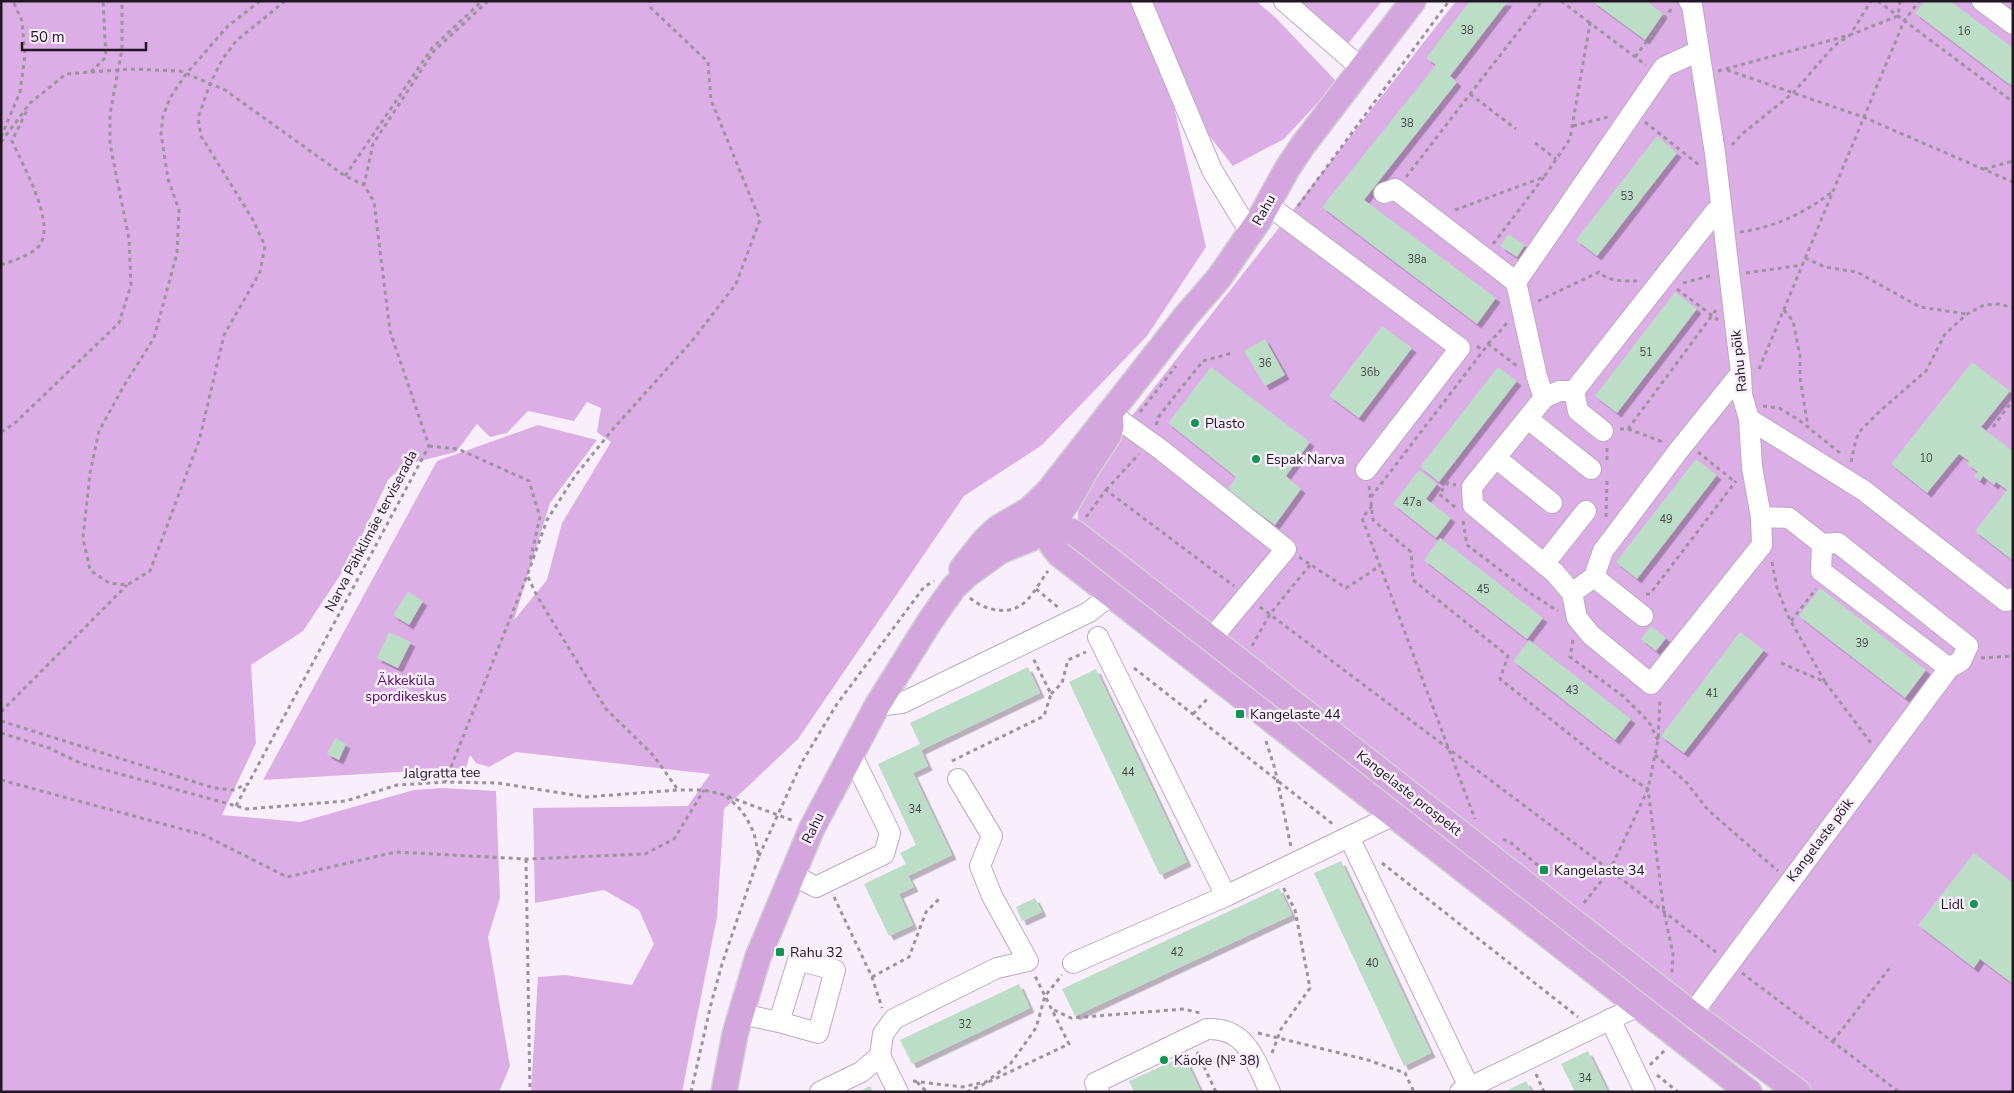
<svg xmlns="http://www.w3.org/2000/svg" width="2014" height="1093" viewBox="0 0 2014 1093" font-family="'Nunito Sans',sans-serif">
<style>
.green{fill:#dcaee6}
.building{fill:#bcddc6;filter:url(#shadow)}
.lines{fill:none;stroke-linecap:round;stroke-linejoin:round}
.minor-casing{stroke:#bfa8c4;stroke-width:22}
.major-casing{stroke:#d2d1d3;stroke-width:28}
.path{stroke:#9c939f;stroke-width:3;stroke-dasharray:4 4;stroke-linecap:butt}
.minor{stroke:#fff;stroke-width:20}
.major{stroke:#d3a6dd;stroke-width:25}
.poi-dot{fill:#119553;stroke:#f9effc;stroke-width:2}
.labels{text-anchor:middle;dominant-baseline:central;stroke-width:5;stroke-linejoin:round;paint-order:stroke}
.number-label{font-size:11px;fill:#47484b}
.street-label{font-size:14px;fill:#201722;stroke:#f9effc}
.poi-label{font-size:14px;fill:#201722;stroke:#f9effc;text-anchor:start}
.park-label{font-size:14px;fill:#510160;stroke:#f9effc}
</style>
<defs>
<filter id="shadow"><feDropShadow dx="4.5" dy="4.5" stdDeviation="0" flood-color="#0004"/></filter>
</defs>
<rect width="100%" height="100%" fill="#f9effc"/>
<g class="green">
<polygon points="1,1 1133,1 1172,98 1206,247 1147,336 1042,445 964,496 798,739 724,809 717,917 682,1092 531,1092 538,977 565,975 632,985 654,944 639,910 604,890 535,903 533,808 688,806 710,774 516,752 489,767 476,763 470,755 466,768 263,780 437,461 538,425 597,440 550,503 514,620 547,580 562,523 611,442 597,432 601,408 587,402 574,421 528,411 507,433 490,437 477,424 456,452 404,465 388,480 351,559 303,631 251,665 256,743 222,815 300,822 414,790 442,788 496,791 500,898 488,937 510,1066 499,1092 1,1092"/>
<polygon points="1151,1 1256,1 1276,18 1337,82 1284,139 1233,166 1207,133"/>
<polygon points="1292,1 1382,1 1347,45"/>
<polygon points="1456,1 2013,1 2013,1092 1806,1092 1758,1063 1078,519 1079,493 1103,453"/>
</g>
<g class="building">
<polygon points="1470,1 1508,1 1450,76 1457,82 1364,200 1496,298 1477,324 1322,207 1436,65 1426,58"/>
<polygon points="1592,1 1647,1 1663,14 1645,40"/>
<polygon points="1925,1 1950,1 2013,48 2013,87 1915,13"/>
<polygon points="1657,136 1677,153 1597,256 1576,240"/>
<polygon points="1508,234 1525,245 1517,257 1500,246"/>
<polygon points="1675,292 1697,309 1617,413 1595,396"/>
<polygon points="1382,326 1412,348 1359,418 1329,396"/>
<polygon points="1265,339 1285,375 1265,386 1244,351"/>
<polygon points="1972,362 2010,391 1981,427 2013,451 2012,560 1975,531 2007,490 1996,482 1994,485 1983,476 1980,481 1974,476 1978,472 1967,464 1969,461 1959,454 1927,493 1891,464"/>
<polygon points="1211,367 1310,442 1286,476 1301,489 1275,525 1227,490 1236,477 1168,423"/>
<polygon points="1498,367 1517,381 1439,482 1420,467"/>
<polygon points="1696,459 1717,475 1637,579 1616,562"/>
<polygon points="1419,470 1437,484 1426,499 1451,518 1436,538 1393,504"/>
<polygon points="1440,538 1543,618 1527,639 1424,560"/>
<polygon points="1820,588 1926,670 1905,698 1799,616"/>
<polygon points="408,592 423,601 409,625 393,615"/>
<polygon points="1651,626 1666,638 1656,651 1641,639"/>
<polygon points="389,632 411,642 398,668 377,658"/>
<polygon points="1740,632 1764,650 1684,753 1661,736"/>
<polygon points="1529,640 1631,719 1615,740 1513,661"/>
<polygon points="1028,667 1040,693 921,750 928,766 913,773 952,855 908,876 914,887 899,894 913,925 889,936 864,884 906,864 900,853 916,845 878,764 920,744 910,723"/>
<polygon points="1096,669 1187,862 1160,875 1069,682"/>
<polygon points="335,738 346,744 339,760 327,754"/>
<polygon points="1974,853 2013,883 2013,984 1980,959 1974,968 1918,925"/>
<polygon points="1341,861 1431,1053 1404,1066 1314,873"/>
<polygon points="1279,888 1292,915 1075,1016 1062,989"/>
<polygon points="1035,898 1042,912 1022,921 1016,907"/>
<polygon points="1019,984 1030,1008 912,1064 900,1040"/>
<polygon points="1588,1051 1608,1092 1575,1092 1561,1064"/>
<polygon points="1184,1056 1201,1092 1134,1092 1129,1081"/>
<polygon points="1526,1081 1532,1092 1504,1092"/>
<polygon points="870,1086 873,1092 858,1092"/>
</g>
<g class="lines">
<g class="minor-casing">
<g id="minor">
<polyline points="1141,1 1212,170 1251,234"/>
<polyline points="1284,1 1361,68"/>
<polyline points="1689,1 1692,5 1715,153 1741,373 1742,395 1749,419 1752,467 1761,517 1762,545 1651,684 1591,635 1577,618 1572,593 1594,577 1603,551 1679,450 1741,373"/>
<polyline points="1982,1 2013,24"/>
<polyline points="1384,193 1395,189 1516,282 1664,67 1699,51"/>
<polyline points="1268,205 1460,348 1366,470"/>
<polyline points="1516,282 1537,377 1544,398 1472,487 1473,505 1555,573 1572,593"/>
<polyline points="1574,391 1578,411 1603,431"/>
<polyline points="1544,398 1559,391 1574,391 1715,212 1721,209"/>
<polyline points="1110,413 1160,449 1286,549 1211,639"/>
<polyline points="1528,419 1591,469"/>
<polyline points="1749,419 1863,490 2006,601 2013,598"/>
<polyline points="1496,458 1552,503"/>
<polyline points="1761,517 1789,518 1822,544 1821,571 1949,668"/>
<polyline points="1544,564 1586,511"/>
<polyline points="1594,577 1643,616"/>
<polyline points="1098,637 1226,896"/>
<polyline points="877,706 902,703 1089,612 1112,594"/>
<polyline points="1349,837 1469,1087"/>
<polyline points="791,874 816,887 884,854 890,833 851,753"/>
<polyline points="1073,963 1226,896 1394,815"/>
<polyline points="741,1014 779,1022 818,1033 835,970 798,960 779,1022"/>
<polyline points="1692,1014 1949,668 1961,661 1968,646 1838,543 1822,544"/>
<polyline points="1610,1019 1645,1092"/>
<polyline points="880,1056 898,1092"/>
<polyline points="820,1092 861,1072 880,1056 883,1034 894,1019 997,968 1028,961 992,896 980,866 992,836 958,779"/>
<path d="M 1099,1092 L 1095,1083 L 1207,1029 C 1247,1027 1255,1061 1270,1092"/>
<polyline points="1460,1092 1638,1006"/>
</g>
</g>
<g class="major-casing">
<g id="major">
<path d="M 1048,492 C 1038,515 1043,536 1059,554 L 1749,1092"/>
<path d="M 1010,522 C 1032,518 1055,524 1075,533 L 1692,1014 L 1798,1092"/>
<polyline points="962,569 985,540 998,528 1029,510 1048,492 1186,316 1219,278 1259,220 1287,169 1303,145 1413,1"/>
<polyline points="724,1092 735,1034 758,957 812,828 877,706 930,621 954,587 968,574 1000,551 1030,539 1052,524 1069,500 1087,468 1108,436 1111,427 1110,413"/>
</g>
</g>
<g class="path">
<polyline points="260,1 228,26 186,74 170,98 163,116 161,134 168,179 179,210 177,253 154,338 125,384 99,431 90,473 83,538 90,570 109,583 127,585 150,571 199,441 224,335 260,272 265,246 253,220 201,136 198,118 210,84 222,60 236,41 285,1"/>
<polyline points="1561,1 1590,23"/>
<polyline points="1878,1 2013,102"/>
<polyline points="1635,57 1672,8"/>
<polyline points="1727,70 1863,117 2013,182"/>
<polyline points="1718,71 1850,35 1898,16 1900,1"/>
<polyline points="91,72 106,57 103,1"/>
<polyline points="1470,94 1516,129"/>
<polyline points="1645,122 1699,165"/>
<polyline points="1573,126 1608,117"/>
<polyline points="1,137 20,92 25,55 22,21 13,1"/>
<polyline points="1,142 30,103 66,74 130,69 180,71 225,90 345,176 364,185"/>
<polyline points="1535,143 1556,159"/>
<polyline points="1732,145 1742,134 1793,93 1834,46 1850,35 1871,1"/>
<polyline points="1984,169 2013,161"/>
<polyline points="345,176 432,48 482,1"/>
<polyline points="1406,177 1542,1"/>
<polyline points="1298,206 1449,1"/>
<polyline points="1455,210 1544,177 1570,139 1590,23 1646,65"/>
<path d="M 1740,232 C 1776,227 1804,213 1832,192"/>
<polyline points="1493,244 1544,177"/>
<polyline points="1805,258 1825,267 1857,272 1920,307 1967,314"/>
<path d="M 1,265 C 12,261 36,254 41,243 C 54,219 22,164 12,141 L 27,110"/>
<polyline points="1746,273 1802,265"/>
<polyline points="1683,283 1713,275"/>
<polyline points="1677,289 1718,320"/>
<path d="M 1538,301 L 1599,272 C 1609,282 1623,281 1637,281"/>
<polyline points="1784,310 1793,321 1800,356 1800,378 1808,427"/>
<polyline points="1488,344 1508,322"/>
<polyline points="1477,346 1483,351 1488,344 1517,366"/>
<polyline points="1759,369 1904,21 1919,1"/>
<polyline points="1763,406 1779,408 1799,420 1840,453"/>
<polyline points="1140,412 1176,366"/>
<polyline points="1156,425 1159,416 1203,361 1232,353"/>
<polyline points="1993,427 2013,400"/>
<polyline points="1620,429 1628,429 1716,310"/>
<polyline points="1628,429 1663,442"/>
<polyline points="1,432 15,423 119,323 131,285 129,239 110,144 110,114 122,49 122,1"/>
<polyline points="429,446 458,449 529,481 540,517 530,561"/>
<polyline points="1698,452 1735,482"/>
<polyline points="1607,460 1607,446"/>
<polyline points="1851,462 1856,439 1861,430 1880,411 1926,371 1945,334 1967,314 1984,305 1999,304 2013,308"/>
<polyline points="1369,486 1373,520 1411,552 1413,580 1508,656 1500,679 1602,760 1648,789 1664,912 1673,954 1672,973"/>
<polyline points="1106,490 1139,454"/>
<polyline points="1371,497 1483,351"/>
<polyline points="1372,506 1362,518 1475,819"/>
<polyline points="1455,507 1439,494 1448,483 1456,485"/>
<polyline points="1086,517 1106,490 1234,586"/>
<polyline points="1606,517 1607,479"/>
<polyline points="1463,521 1467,545 1533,595 1558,611"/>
<polyline points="1299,557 1346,588 1380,566"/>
<polyline points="1772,562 1777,588 1788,616 1825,682"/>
<polyline points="528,577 537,596 606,709 654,756 678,790"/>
<polyline points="1036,589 1059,608"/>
<polyline points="1646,594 1650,594 1736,481"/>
<path d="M 970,598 C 986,611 1011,617 1027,600 C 1035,592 1041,580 1048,571"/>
<polyline points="1260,607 1610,870 1716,952"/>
<polyline points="1791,621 1816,589"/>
<polyline points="1573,640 1570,657 1623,696 1649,722 1658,740"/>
<polyline points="1252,646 1270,614 1310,565"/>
<polyline points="1981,658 2013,656"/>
<polyline points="1781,663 1825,682 1871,743"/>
<polyline points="1134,668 1334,825"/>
<polyline points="1051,694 1062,683 1068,660 1086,652"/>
<polyline points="1,712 127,585"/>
<polyline points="1193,714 1209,697"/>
<polyline points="1,721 214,788 233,790 248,784 429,446 390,331 374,202 364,185 373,144 434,51 488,1"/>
<polyline points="1,733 49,748 80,763 247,809 346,801 397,785 445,782 498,783 586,797 678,790 704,790 724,795 794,821"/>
<polyline points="1266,741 1275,769 1291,847"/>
<polyline points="1655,755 1686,782 1708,810 1778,871"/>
<polyline points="952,761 1044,716 1051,694 1033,658"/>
<polyline points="1,780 204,835 287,877 396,852 526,859 645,854 674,839 704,790"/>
<polyline points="445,782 527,576 547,520 575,476 613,429 692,341 736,284 760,220 711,100 708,62 651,8 650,1"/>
<polyline points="236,806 247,785"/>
<polyline points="1503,839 1511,843 1551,876"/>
<polyline points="759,856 802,762 837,704 924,587 934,581"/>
<polyline points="526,859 530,1092"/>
<polyline points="1382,863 1578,1017"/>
<polyline points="834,897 872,977 882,1008"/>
<polyline points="1584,903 1610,870 1648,789 1658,740 1660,701 1662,698"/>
<polyline points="1742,973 1899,1092"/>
<polyline points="872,977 909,957 926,912 941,897"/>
<polyline points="1054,1010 1071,1018 1184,1009 1200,1013"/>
<polyline points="1258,1033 1368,1060 1405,1073 1414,1092"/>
<polyline points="1833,1041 1892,965"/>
<polyline points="1197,1052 1216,1092"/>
<polyline points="1272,1053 1281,1029 1310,988 1295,910 1283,887"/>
<polyline points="1650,1065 1665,1050"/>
<polyline points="1536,1074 1544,1092"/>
<polyline points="1657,1075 1678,1092"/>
<polyline points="913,1081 962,1087 986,1082 1011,1063 1036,1028 1045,996 1062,975"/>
<polyline points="917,1082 927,1092"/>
<polyline points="691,1092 711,1004 722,964 759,856 754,833 746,817 739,808 727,797"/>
<polyline points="967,1092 1069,1044 1035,976"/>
</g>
<use href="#minor" class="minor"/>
<use href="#major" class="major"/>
</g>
<g class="poi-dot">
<circle cx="1195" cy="423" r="5"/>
<circle cx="1256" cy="459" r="5"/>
<rect x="1235" y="709" width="10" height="10" rx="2.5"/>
<rect x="1539" y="865" width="10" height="10" rx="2.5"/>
<circle cx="1974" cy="904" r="5"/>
<rect x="775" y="947" width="10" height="10" rx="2.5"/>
<circle cx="1164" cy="1060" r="5"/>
</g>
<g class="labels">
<g class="number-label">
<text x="1467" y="30">38</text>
<text x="1964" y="31">16</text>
<text x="1407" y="123">38</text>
<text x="1627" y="196">53</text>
<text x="1417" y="259">38a</text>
<text x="1646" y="352">51</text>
<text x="1265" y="363">36</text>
<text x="1370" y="372">36b</text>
<text x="1926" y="458">10</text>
<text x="1412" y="502">47a</text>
<text x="1666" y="519">49</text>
<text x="1483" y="589">45</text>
<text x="1862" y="643">39</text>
<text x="1572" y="690">43</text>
<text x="1712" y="693">41</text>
<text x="1128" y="772">44</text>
<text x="915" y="809">34</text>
<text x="1177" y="952">42</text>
<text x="1372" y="963">40</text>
<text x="965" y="1024">32</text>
<text x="1585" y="1078">34</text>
</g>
<g class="street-label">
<text transform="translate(1264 210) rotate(-61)">Rahu</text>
<text transform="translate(1739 361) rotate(-96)">Rahu põik</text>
<text transform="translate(371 531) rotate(-62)">Narva Pähklimäe terviserada</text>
<text transform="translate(442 773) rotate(-1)">Jalgratta tee</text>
<text transform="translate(1409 793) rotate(38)">Kangelaste prospekt</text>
<text transform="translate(813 828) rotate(-64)">Rahu</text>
<text transform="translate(1820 840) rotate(-53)">Kangelaste põik</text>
</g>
<g class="poi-label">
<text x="1205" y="423">Plasto</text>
<text x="1266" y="459">Espak Narva</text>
<text x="1250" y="714">Kangelaste 44</text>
<text x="1554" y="870">Kangelaste 34</text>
<text x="1964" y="904" text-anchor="end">Lidl</text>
<text x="790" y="952">Rahu 32</text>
<text x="1174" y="1060">Käoke (№ 38)</text>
</g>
<g class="park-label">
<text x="406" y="680">Äkkeküla<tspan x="406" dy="16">spordikeskus</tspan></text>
</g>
</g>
<rect width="2014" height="1093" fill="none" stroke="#201722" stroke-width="5"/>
<path d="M22 42v8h124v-8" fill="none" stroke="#201722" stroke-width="2.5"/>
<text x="30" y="42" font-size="15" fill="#201722" stroke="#f9effc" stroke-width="4" paint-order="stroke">50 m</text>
</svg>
